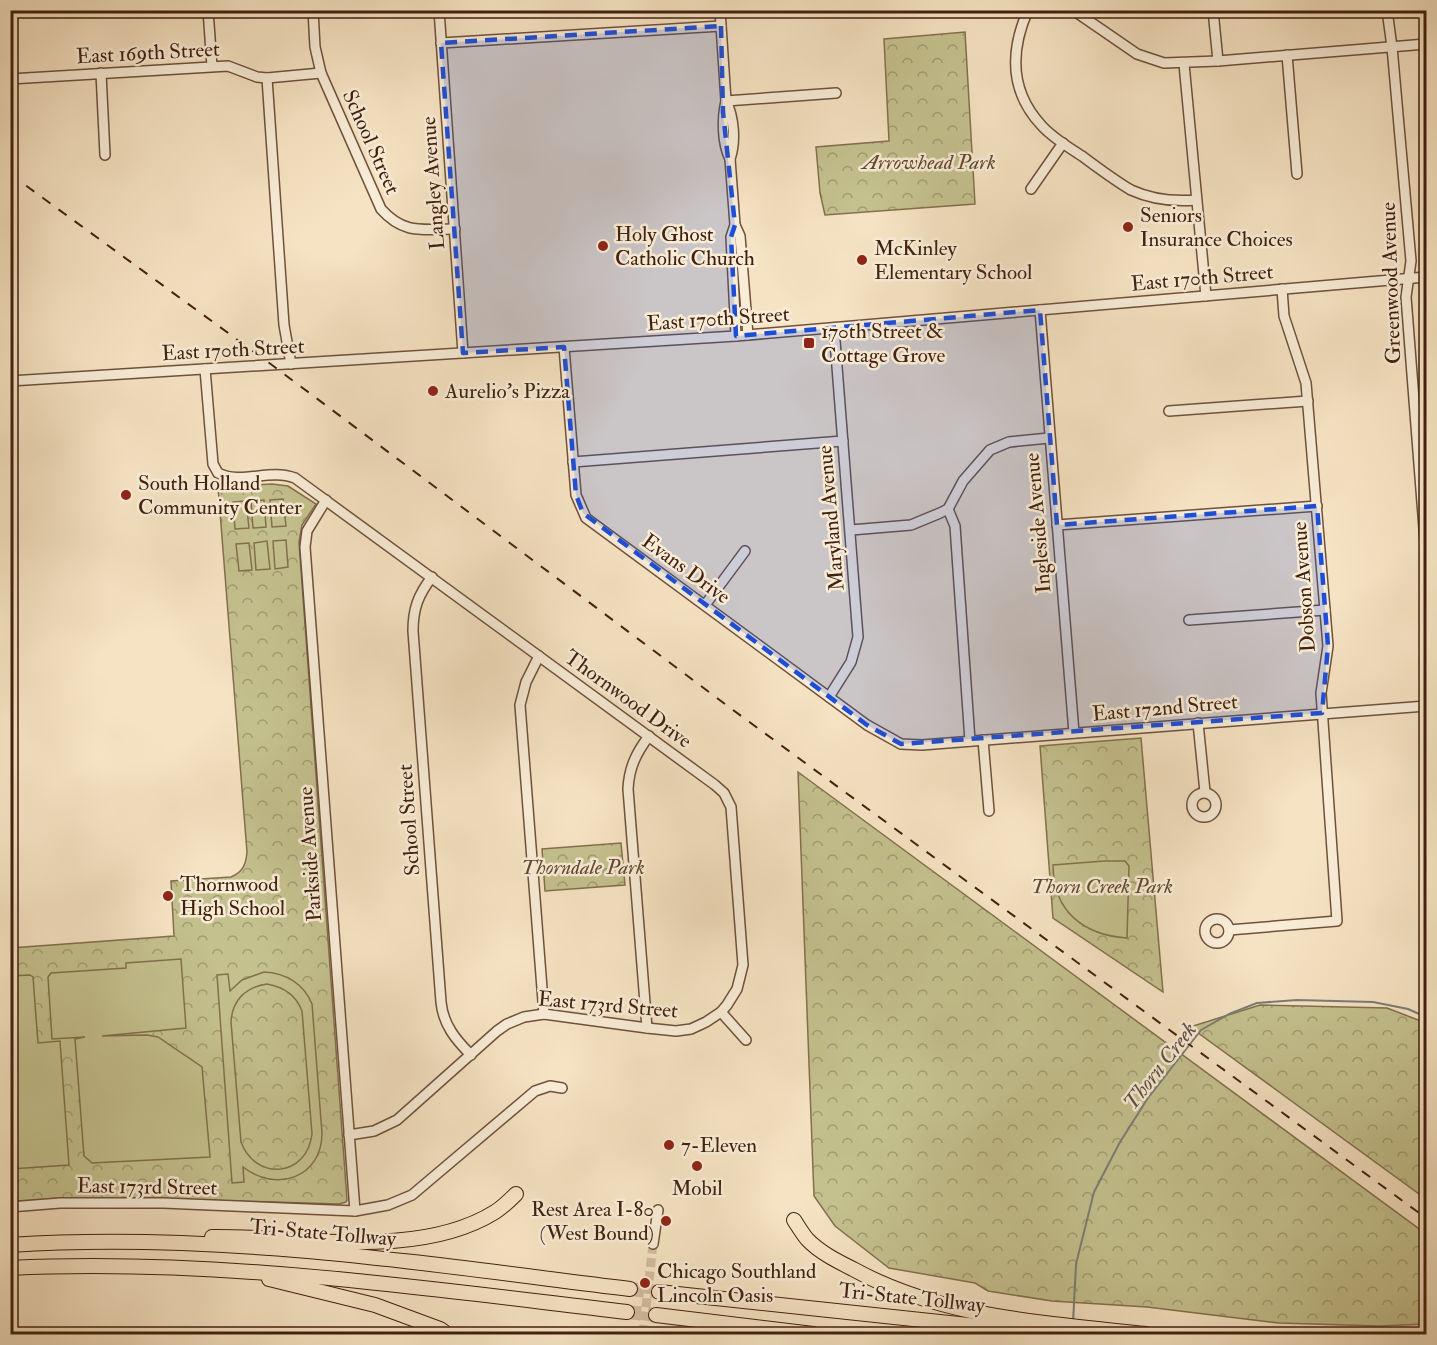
<svg xmlns="http://www.w3.org/2000/svg" width="1437" height="1345" viewBox="0 0 1437 1345" font-family="'IM FELL Double Pica',serif">
<style>
.forest{fill:url(#forest-crowns);stroke:#83704e;stroke-width:1.5}
.pitch{fill:#c4c18e;stroke:#83704e;stroke-width:1.5;fill-rule:evenodd}
.lines{fill:none;stroke-linecap:round;stroke-linejoin:round}
.stream{stroke:#7a7e77;stroke-width:2}
.minor-tunnel{stroke:#d2bc9f;stroke-width:9;stroke-dasharray:9 4.5;stroke-linecap:butt}
.highway-tunnel{stroke:#d2bc9f;stroke-width:14;stroke-dasharray:14 7;stroke-linecap:butt}
.minor-casing{stroke:#6f513c;stroke-width:12}
.highway-casing{stroke:#42200f;stroke-width:16}
.minor{stroke:#f9edd8;stroke-width:9}
.highway{stroke:#f6e3c3;stroke-width:14}
.rail{stroke:#42200f;stroke-width:2;stroke-dasharray:10 10;stroke-linecap:butt}
.marked{fill:#1d4ed8;fill-opacity:0.2;stroke:#1d4ed8;stroke-width:4.5;stroke-dasharray:12 8;stroke-linejoin:round}
.poi-dot{fill:#8f2418;stroke:#f9edd8;stroke-width:2}
.labels{text-anchor:middle;dominant-baseline:central;stroke-width:5;stroke-linejoin:round;paint-order:stroke}
.street-label{font-size:21px;fill:#42200f;stroke:#f9edd8}
.park-label{font-size:21px;font-style:italic;fill:#62482f;stroke:#f9edd8}
.poi-label{font-size:21px;fill:#42200f;stroke:#f9edd8;text-anchor:start}
.water-label{font-size:22px;font-style:italic;fill:#5e4f43;stroke:#f9edd8}
</style>
<defs>
<pattern id="forest-crowns" width="20" height="18" patternUnits="userSpaceOnUse" patternTransform="scale(1.5)"><rect width="20" height="18" fill="#c4c18e"/><path d="M2 6a3 3 0 1 1 6 0M12 15a3 3 0 1 1 6 0" fill="none" stroke="#a19c72"/></pattern>
</defs>
<rect width="100%" height="100%" fill="#f6e3c3"/>
<filter id="stains"><feTurbulence type="fractalNoise" baseFrequency=".00333" numOctaves="4"/><feColorMatrix values="0 0 0 0 .2 0 0 0 0 .09 0 0 0 0 .02 0 0 0 .5 -.17"/></filter>
<radialGradient id="worn" r=".72"><stop offset=".6" stop-color="#630" stop-opacity="0"/><stop offset="1" stop-color="#630" stop-opacity=".3"/></radialGradient>
<g class="forest">
<polygon points="965,32 975,204 825,215 820,193 816,147 889,141 884,39"/>
<path d="M 272,484 L 288,486 L 316,504 L 302,525 L 299,542 L 347,1200 L 346,1202 L 339,1204 L 129,1198 L 11,1201 L 11,948 L 174,936 L 171,881 L 231,877 C 243,872 246,864 247,852 L 218,487 Z"/>
<polygon points="1141,738 1163,992 1053,918 1040,746"/>
<polygon points="798,772 1426,1234 1426,1324 1380,1326 1279,1323 1147,1307 1052,1301 988,1291 975,1283 889,1268 835,1226 814,1196"/>
<polygon points="621,843 625,885 545,891 542,849"/>
<polygon points="1260,1005 1387,1008 1426,1023 1426,1199 1190,1027"/>
</g>
<g class="pitch">
<polygon points="283,499 286,526 272,527 270,500"/>
<polygon points="264,500 266,527 253,528 251,501"/>
<polygon points="246,501 249,528 235,529 233,502"/>
<polygon points="286,540 288,567 275,569 273,541"/>
<polygon points="267,541 270,569 256,570 254,543"/>
<polygon points="249,543 252,570 239,571 236,544"/>
<path d="M 1104,861 L 1125,861 L 1129,866 L 1127,938 C 1083,935 1053,911 1053,865 Z"/>
<polygon points="181,959 186,1028 102,1036 147,1035 158,1037 202,1067 210,1157 92,1163 84,1156 75,1039 85,1037 52,1039 48,977 51,973 126,968 126,963"/>
<path d="M 264,972 C 286,973 304,984 312,1004 L 322,1133 C 322,1178 276,1193 243,1167 L 244,1182 L 232,1183 L 217,975 L 228,974 L 230,991 L 242,980 ZM 267,984 C 284,987 296,995 302,1011 L 312,1134 C 307,1177 256,1182 241,1142 L 231,1022 C 232,1000 246,987 267,984 Z"/>
<polygon points="30,975 33,977 38,1043 60,1041 69,1165 11,1169 11,976"/>
</g>
<g class="lines">
<polyline class="stream" points="1073,1323 1076,1264 1094,1192 1120,1142 1148,1098 1201,1030 1229,1014 1257,1003 1297,1000 1373,1002 1408,1009 1426,1017"/>
<polyline class="minor-tunnel" points="643,1334 653,1244"/>
<g class="highway-tunnel">
<polyline points="630,1289 659,1292"/>
<polyline points="627,1312 656,1315"/>
</g>
<g class="minor-casing">
<g id="minor">
<polyline points="208,10 212,66"/>
<path d="M 313,10 L 315,47 L 321,73 L 381,209 C 404,235 423,229 455,229"/>
<polyline points="439,10 463,353"/>
<path d="M 720,10 L 726,101 C 722,118 722,143 730,159"/>
<path d="M 1028,10 C 1010,51 1009,91 1042,126 C 1053,138 1068,147 1082,156 C 1098,168 1114,180 1131,190 C 1153,200 1173,202 1196,200"/>
<polyline points="1073,10 1137,54 1164,63 1218,61 1426,44"/>
<polyline points="1213,10 1218,61"/>
<polyline points="1387,10 1392,47 1411,261 1406,297 1426,554"/>
<polyline points="441,43 721,26"/>
<polyline points="1287,55 1297,174"/>
<polyline points="1184,64 1206,296"/>
<polyline points="101,73 105,155"/>
<polyline points="267,78 284,325 291,364"/>
<polyline points="10,79 228,66 257,77 267,78 321,73"/>
<path d="M 726,101 C 734,117 736,142 730,159 L 735,225 L 731,237 L 736,336"/>
<polyline points="726,101 836,93"/>
<polyline points="1031,189 1063,143"/>
<polyline points="735,225 740,236 748,335"/>
<polyline points="1040,310 1074,733"/>
<polyline points="564,347 576,495 586,518 867,725 901,744 922,745 1426,706"/>
<path d="M 205,369 L 213,464 L 218,473 C 241,485 270,468 295,478 L 715,785 L 724,793 L 731,807 L 743,965 L 737,989 L 727,1005 L 721,1012 L 706,1022 L 691,1029 L 676,1031 L 647,1028 L 544,1014 L 524,1017 L 507,1024 L 497,1031 L 397,1120 L 374,1131 L 349,1135"/>
<polyline points="10,381 736,336 1426,277"/>
<polyline points="1169,411 1308,401"/>
<polyline points="573,462 843,441"/>
<polyline points="326,500 307,531 305,547 355,1211"/>
<polyline points="948,509 955,526 970,741"/>
<polyline points="1057,525 1317,506"/>
<polyline points="851,530 911,525 940,513 948,509 963,481 990,450 1009,442 1049,438"/>
<path d="M 432,577 C 418,595 413,609 413,631 L 441,1002 C 443,1024 455,1039 471,1055"/>
<polyline points="705,605 745,551"/>
<polyline points="1189,620 1325,610"/>
<polyline points="539,656 526,682 520,705 544,1014"/>
<polyline points="829,697 851,662 858,637 834,328"/>
<polyline points="1198,723 1205,792"/>
<polyline points="983,740 989,811"/>
<circle cx="1204" cy="805" r="12"/>
<circle cx="1217" cy="931" r="12"/>
<polyline points="1229,930 1337,921 1321,693 1328,646 1306,383 1284,316 1282,289"/>
<polyline points="721,1012 746,1040"/>
<path d="M 647,1028 L 628,789 C 629,768 636,753 649,736"/>
<polyline points="10,1207 60,1203 163,1203 355,1211 388,1205 412,1195 535,1091 550,1086 562,1088"/>
<polyline points="653,1244 658,1210"/>
</g>
</g>
<g class="highway-casing">
<g id="highway">
<path d="M 794,1220 C 798,1226 802,1233 807,1239 C 819,1252 837,1261 853,1269 C 942,1318 1046,1323 1146,1334"/>
<path d="M 212,1237 C 300,1236 418,1260 495,1212 C 503,1207 510,1200 516,1194"/>
<path d="M 10,1245 C 217,1231 425,1264 630,1289"/>
<path d="M 10,1268 C 217,1258 422,1288 627,1312"/>
<polyline points="269,1279 375,1305 440,1329 447,1334"/>
<polyline points="659,1292 1053,1334"/>
<polyline points="656,1315 813,1334"/>
</g>
</g>
<use href="#minor" class="minor"/>
<use href="#highway" class="highway"/>
<polyline class="rail" points="10,174 272,365 733,710 1426,1218"/>
</g>
<path class="marked" d="M 721,26 L 723,112 L 735,225 L 731,237 L 736,336 L 1040,310 L 1057,525 L 1317,506 L 1328,646 L 1322,713 L 901,744 L 867,725 L 583,513 L 576,495 L 564,347 L 463,353 L 441,43 Z"/>
<g class="poi-dot">
<circle cx="1128" cy="227" r="6"/>
<circle cx="603" cy="246" r="6"/>
<circle cx="862" cy="260" r="6"/>
<rect x="803" y="337" width="12" height="12" rx="3"/>
<circle cx="433" cy="391" r="6"/>
<circle cx="126" cy="495" r="6"/>
<circle cx="168" cy="896" r="6"/>
<circle cx="669" cy="1145" r="6"/>
<circle cx="697" cy="1166" r="6"/>
<circle cx="666" cy="1221" r="6"/>
<circle cx="645" cy="1283" r="6"/>
</g>
<g class="labels">
<g class="street-label">
<text transform="translate(148 53) rotate(-3)">East 169th Street</text>
<text transform="translate(371 142) rotate(66)">School Street</text>
<text transform="translate(433 183) rotate(-94)">Langley Avenue</text>
<text transform="translate(1202 278) rotate(-5)">East 170th Street</text>
<text transform="translate(1391 283) rotate(-92)">Greenwood Avenue</text>
<text transform="translate(718 319) rotate(-4)">East 170th Street</text>
<text transform="translate(233 350) rotate(-3)">East 170th Street</text>
<text transform="translate(831 518) rotate(-95)">Maryland Avenue</text>
<text transform="translate(1038 523) rotate(-95)">Ingleside Avenue</text>
<text transform="translate(686 569) rotate(36)">Evans Drive</text>
<text transform="translate(1304 587) rotate(-94)">Dobson Avenue</text>
<text transform="translate(628 699) rotate(36)">Thornwood Drive</text>
<text transform="translate(1165 708) rotate(-5)">East 172nd Street</text>
<text transform="translate(409 820) rotate(-94)">School Street</text>
<text transform="translate(310 854) rotate(-94)">Parkside Avenue</text>
<text transform="translate(608 1005) rotate(5)">East 173rd Street</text>
<text transform="translate(147 1187) rotate(1)">East 173rd Street</text>
<text transform="translate(323 1233) rotate(5)">Tri-State Tollway</text>
<text transform="translate(912 1298) rotate(6)">Tri-State Tollway</text>
</g>
<g class="park-label">
<text x="929" y="162">Arrowhead Park</text>
<text x="583" y="867">Thorndale Park</text>
<text x="1102" y="886">Thorn Creek Park</text>
</g>
<g class="poi-label">
<text x="1140" y="215">Seniors<tspan x="1140" dy="24">Insurance Choices</tspan></text>
<text x="615" y="234">Holy Ghost<tspan x="615" dy="24">Catholic Church</tspan></text>
<text x="874" y="248">McKinley<tspan x="874" dy="24">Elementary School</tspan></text>
<text x="821" y="331">170th Street &amp;<tspan x="821" dy="24">Cottage Grove</tspan></text>
<text x="445" y="391">Aurelio's Pizza</text>
<text x="138" y="483">South Holland<tspan x="138" dy="24">Community Center</tspan></text>
<text x="180" y="884">Thornwood<tspan x="180" dy="24">High School</tspan></text>
<text x="681" y="1145">7-Eleven</text>
<text x="697" y="1188" text-anchor="middle">Mobil</text>
<text x="654" y="1209" text-anchor="end">Rest Area I-80<tspan x="654" dy="24">(West Bound)</tspan></text>
<text x="657" y="1271">Chicago Southland<tspan x="657" dy="24">Lincoln Oasis</tspan></text>
</g>
<g class="water-label">
<text transform="translate(1160 1066) rotate(-52)">Thorn Creek</text>
</g>
</g>
<rect width="1437" height="1345" fill="none" stroke="#f6e3c3" stroke-width="36"/>
<rect x="12" y="12" width="1413" height="1321" fill="none" stroke="#42200f" stroke-width="3"/>
<rect x="18" y="18" width="1401" height="1309" fill="none" stroke="#42200f" stroke-width="1.5"/>
<rect width="100%" height="100%" filter="url(#stains)"/>
<rect width="100%" height="100%" fill="url(#worn)"/>
</svg>
